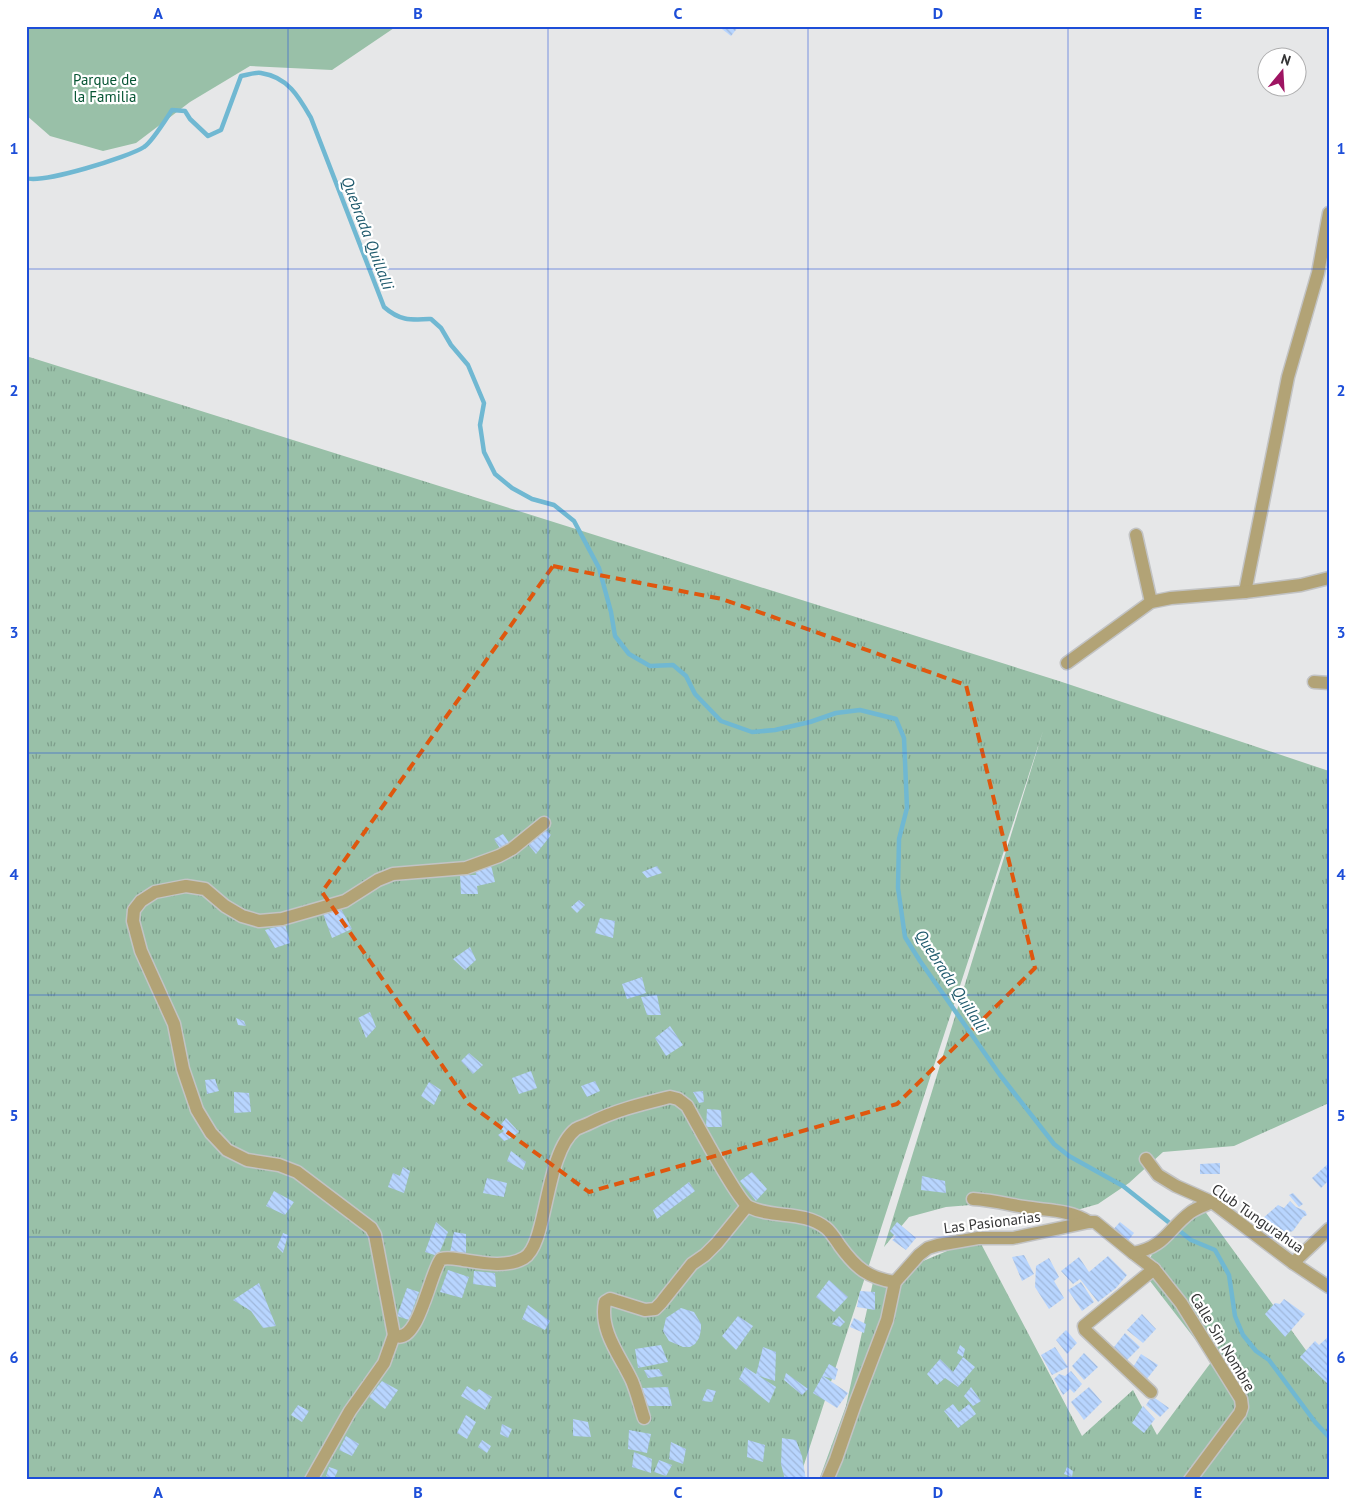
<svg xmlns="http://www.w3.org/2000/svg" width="1355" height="1506" viewBox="0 0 1355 1506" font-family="'PT Sans',sans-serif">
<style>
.grass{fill:url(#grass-tufts)}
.park{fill:#99c0a8}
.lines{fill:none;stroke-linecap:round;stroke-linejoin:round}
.stream{stroke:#70b8d2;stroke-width:4.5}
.building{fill:url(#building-back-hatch)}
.minor-casing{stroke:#c2c3c4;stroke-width:15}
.minor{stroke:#b2a376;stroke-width:12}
.marked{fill:none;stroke:#df570e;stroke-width:4;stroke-dasharray:10 6;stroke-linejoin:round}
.grid{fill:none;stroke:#1d4ed8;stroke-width:1;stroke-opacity:0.55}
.labels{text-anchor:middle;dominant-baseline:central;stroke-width:4.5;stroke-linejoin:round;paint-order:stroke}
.park-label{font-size:15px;fill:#075534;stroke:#fff}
.street-label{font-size:15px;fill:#333334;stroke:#fff}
.water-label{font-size:16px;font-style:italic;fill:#1f5a6d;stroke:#fff}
.neatline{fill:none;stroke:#1d4ed8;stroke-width:2}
.grid-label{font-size:16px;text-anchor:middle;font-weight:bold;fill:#1d4ed8}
</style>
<defs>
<pattern id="grass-tufts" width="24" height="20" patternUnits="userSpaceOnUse" patternTransform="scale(1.25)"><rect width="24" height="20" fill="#99c0a8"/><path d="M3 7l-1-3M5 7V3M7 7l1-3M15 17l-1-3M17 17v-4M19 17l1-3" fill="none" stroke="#7d9d8a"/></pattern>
<pattern id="building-back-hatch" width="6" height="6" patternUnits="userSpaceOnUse" patternTransform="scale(1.25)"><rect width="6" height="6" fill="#b8d5fe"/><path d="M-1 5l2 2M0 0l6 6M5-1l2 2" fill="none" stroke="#9fb7da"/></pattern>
</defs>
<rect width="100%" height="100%" fill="#e6e7e8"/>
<g class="grass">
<polygon points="26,356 1059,681 1329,771 1329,1103 1234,1146 1163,1152 1129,1183 1098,1204 1070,1212 995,1203 946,1207 909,1217 884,1247 1043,731 799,1480 26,1480"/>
<polygon points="1196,1199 1329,1382 1329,1480 819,1480 846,1406 873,1282 978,1238 1082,1436 1133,1390 1157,1435 1212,1361 1143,1272 1164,1231"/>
</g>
<polygon class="park" points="26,26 397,26 332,70 250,66 190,102 136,143 103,151 50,136 26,115"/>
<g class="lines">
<path class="stream" d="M 26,178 C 42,184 129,157 144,147 C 152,142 166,119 172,110 L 185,111 L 190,119 L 208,136 L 221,130 L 241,76 C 247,75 255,72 261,73 C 288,77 299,97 311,118 L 384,307 C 400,321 410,320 431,319 L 441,328 L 451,345 L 468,365 L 484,403 L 480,425 L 484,452 L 495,474 L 512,488 L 532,499 L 554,505 L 574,521 L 599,568 L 611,612 L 615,636 L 629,654 L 650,666 L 673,665 L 686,676 L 695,694 L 721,721 L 752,732 L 775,730 L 810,722 L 836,713 L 860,710 L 896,719 L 904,738 L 907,808 L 899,839 L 898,888 L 905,937 L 920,961 L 1000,1075 L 1054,1144 L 1069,1156 L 1123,1186 L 1191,1240 L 1215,1250 L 1229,1275 L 1235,1316 L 1243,1335 L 1256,1351 L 1269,1360 L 1315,1422 L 1329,1437"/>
</g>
<g class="building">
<polygon points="718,26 739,26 731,36"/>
<polygon points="544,828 551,835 536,854 527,843"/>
<polygon points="503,834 510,844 501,850 494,839"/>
<polygon points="491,865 495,882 477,886 478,894 461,894 460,875 476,875 475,868"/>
<polygon points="657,866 662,873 647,878 642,872"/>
<polygon points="579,900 585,905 577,913 571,907"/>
<polygon points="340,907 352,929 332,938 323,914"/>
<polygon points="600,918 615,921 613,938 595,933"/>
<polygon points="285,924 290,943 275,948 265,930"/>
<polygon points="470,947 476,960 465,970 453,959"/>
<polygon points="642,977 646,993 627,999 622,984"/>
<polygon points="657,995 661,1015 647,1015 641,997"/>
<polygon points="370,1012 376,1027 366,1038 358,1018"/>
<polygon points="236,1018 244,1021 246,1026 238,1025"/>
<polygon points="670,1026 683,1045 666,1056 655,1038"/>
<polygon points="469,1053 483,1065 473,1074 461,1061"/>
<polygon points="531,1071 537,1088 519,1094 512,1078"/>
<polygon points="215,1079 219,1091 207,1094 205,1080"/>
<polygon points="595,1081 600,1091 587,1097 581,1086"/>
<polygon points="429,1082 441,1090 434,1105 421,1096"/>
<polygon points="703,1091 704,1102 699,1103 693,1092"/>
<polygon points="234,1092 249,1093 251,1112 234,1113"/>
<polygon points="707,1109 721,1110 722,1127 706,1127"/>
<polygon points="506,1118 519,1132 509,1139 504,1141 498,1135 504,1131 499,1127"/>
<polygon points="511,1151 526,1162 523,1170 507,1161"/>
<polygon points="1220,1163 1220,1174 1200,1174 1200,1164"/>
<polygon points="1329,1163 1329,1180 1321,1188 1312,1178"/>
<polygon points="403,1167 410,1171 404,1193 388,1187 393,1173 400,1176"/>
<polygon points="752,1172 767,1189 756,1201 740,1181"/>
<polygon points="922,1176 945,1181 946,1193 921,1190"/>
<polygon points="487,1178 507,1183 504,1197 483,1193"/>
<polygon points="689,1182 695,1191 657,1219 653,1210"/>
<polygon points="274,1191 294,1202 285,1215 266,1206"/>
<polygon points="1293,1193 1303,1204 1299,1207 1289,1195"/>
<polygon points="1290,1201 1296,1207 1305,1211 1307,1215 1303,1217 1293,1231 1283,1234 1272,1223 1268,1226 1262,1219 1278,1205 1284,1208"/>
<polygon points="436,1222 448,1232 438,1256 425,1252"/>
<polygon points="897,1222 916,1238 906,1250 892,1240 896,1237 890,1231"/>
<polygon points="1120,1222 1134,1233 1125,1245 1110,1233"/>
<polygon points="454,1232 466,1234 466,1254 450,1253"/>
<polygon points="283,1233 288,1235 283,1253 277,1247"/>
<polygon points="1024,1255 1034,1274 1022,1281 1012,1257"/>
<polygon points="1108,1256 1127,1275 1116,1288 1098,1302 1080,1279 1073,1284 1061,1271 1079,1257 1089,1272"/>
<polygon points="1049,1258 1059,1277 1054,1281 1064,1298 1049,1309 1035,1287 1036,1266"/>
<polygon points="448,1270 469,1277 462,1298 440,1292"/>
<polygon points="474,1271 495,1273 496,1287 473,1284"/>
<polygon points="829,1280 848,1297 834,1312 816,1297"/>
<polygon points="1081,1282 1094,1302 1082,1311 1068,1290"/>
<polygon points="259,1283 276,1326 263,1328 251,1311 233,1300"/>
<polygon points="407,1288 419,1292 409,1320 397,1316"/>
<polygon points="860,1291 875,1292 875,1310 857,1307"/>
<polygon points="1284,1299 1305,1314 1285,1337 1265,1314 1275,1303 1280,1304"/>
<polygon points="528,1305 550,1321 545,1330 522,1319"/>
<polygon points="681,1308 694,1312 701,1324 701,1330 699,1338 695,1344 690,1347 683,1347 669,1341 663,1331 666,1318"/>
<polygon points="1142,1314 1156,1329 1143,1343 1127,1330"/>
<polygon points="738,1316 753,1326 736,1350 722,1336"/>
<polygon points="839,1316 845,1322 840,1327 832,1324"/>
<polygon points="854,1318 866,1324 864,1333 850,1327"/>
<polygon points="1066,1330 1077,1343 1067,1354 1056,1340"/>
<polygon points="1125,1333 1140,1347 1127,1360 1114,1347"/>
<polygon points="1329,1336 1329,1385 1300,1357 1315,1341 1319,1345"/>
<polygon points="661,1345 668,1362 638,1368 635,1349"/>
<polygon points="960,1345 965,1349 963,1357 975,1367 958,1387 945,1378 937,1385 927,1374 940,1359 953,1372 963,1357 957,1353"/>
<polygon points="763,1347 776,1352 775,1381 756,1375"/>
<polygon points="1055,1347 1068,1367 1052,1375 1041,1355"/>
<polygon points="1084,1353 1098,1367 1084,1380 1072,1366"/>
<polygon points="1141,1354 1158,1365 1146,1380 1132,1369"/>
<polygon points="829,1364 838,1369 835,1380 823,1376 848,1393 837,1408 813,1393"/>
<polygon points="745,1367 776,1387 769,1403 739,1379"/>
<polygon points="659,1369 663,1376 648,1378 644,1370"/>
<polygon points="1071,1371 1082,1384 1074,1393 1070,1389 1063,1395 1054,1379 1059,1374 1065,1376"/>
<polygon points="786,1373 808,1389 802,1395 784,1380"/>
<polygon points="382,1381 398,1390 385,1409 369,1397"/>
<polygon points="467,1386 476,1392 479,1389 492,1397 485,1410 461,1396"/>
<polygon points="668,1387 672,1406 643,1406 642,1388"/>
<polygon points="971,1387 981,1401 973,1406 964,1396"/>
<polygon points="1089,1387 1102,1402 1084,1420 1071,1402"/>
<polygon points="707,1389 716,1391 712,1402 702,1401"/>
<polygon points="1152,1396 1169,1408 1160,1417 1146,1405"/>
<polygon points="953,1404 959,1412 969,1404 976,1414 958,1428 944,1411"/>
<polygon points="298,1405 309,1411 302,1422 291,1415"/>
<polygon points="1143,1406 1155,1419 1144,1433 1132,1423"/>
<polygon points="466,1415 476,1422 467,1439 457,1433"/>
<polygon points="573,1419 588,1422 591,1437 573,1436"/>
<polygon points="502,1424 512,1429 508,1438 500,1434"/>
<polygon points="629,1430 651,1434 647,1453 628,1449"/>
<polygon points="346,1436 359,1444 352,1456 339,1450"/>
<polygon points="782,1438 796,1440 802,1456 806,1480 785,1480 781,1464"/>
<polygon points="482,1440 491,1446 487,1453 478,1447"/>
<polygon points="748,1440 765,1445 763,1462 747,1457"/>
<polygon points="671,1442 686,1449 683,1464 669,1459"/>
<polygon points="634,1452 652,1459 651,1473 632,1467"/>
<polygon points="659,1460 672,1465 666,1476 654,1472"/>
<polygon points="329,1467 338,1470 334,1479 326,1476"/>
<polygon points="1067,1467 1073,1471 1072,1477 1064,1474"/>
</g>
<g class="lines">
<g class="minor-casing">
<g id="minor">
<polyline points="1136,535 1151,602"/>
<polyline points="1245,592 1288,377 1318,273 1329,213"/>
<polyline points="1067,663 1151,602 1171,598 1245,592 1301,585 1329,578"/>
<polyline points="1314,682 1329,683"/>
<path d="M 544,823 L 512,849 L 499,856 L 466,868 L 393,874 L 378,880 L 345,901 L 282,919 L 259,921 L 242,916 L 225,906 L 205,889 L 186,886 L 155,892 L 141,901 L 134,910 L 133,921 L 141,951 L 174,1024 L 183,1069 L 197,1110 L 211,1133 L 227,1150 L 247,1160 L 279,1165 L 297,1172 L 371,1228 L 375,1235 L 394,1335 C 418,1348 430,1272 441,1259 C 448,1257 456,1259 463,1260 C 482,1263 507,1268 524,1258 C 548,1244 544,1154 576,1129 C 580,1127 586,1125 590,1123 C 616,1110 642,1104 670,1097 L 678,1099 L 687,1106 C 696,1122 738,1201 749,1207 C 774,1219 803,1210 826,1228 C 831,1232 836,1240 840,1246 C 856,1268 868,1278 895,1282"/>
<polyline points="1146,1159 1158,1175 1176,1186 1212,1202 1293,1263 1329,1287"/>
<path d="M 973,1199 C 991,1200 1007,1204 1024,1207 C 1047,1211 1068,1209 1089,1222"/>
<polyline points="1133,1253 1154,1269 1181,1303 1241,1399 1242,1407 1240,1413 1190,1480"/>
<polyline points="1293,1263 1329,1229"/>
<polyline points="1151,1392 1085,1330 1084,1326 1154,1269"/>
<path d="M 644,1418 C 640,1406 637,1393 632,1381 C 621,1357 599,1331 605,1302 L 610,1299 L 645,1310 L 655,1309 L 661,1303 L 692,1264 L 705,1255 L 717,1243 L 747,1206"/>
<polyline points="311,1480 350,1411 384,1363 394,1335"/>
<path d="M 827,1480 L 836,1459 L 855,1404 L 887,1320 L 895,1282 L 919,1255 L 928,1248 L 938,1245 L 978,1238 L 1013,1238 L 1089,1222 L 1095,1222 L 1133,1253 C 1165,1247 1168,1229 1191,1212 C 1197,1208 1206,1205 1212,1202"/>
</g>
</g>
<use href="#minor" class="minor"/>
</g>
<path class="marked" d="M 553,566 L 722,599 L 966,685 L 1035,968 L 897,1104 L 589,1192 L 469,1104 L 322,892 Z"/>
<path class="grid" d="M 288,26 L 288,1480M 548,26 L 548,1480M 808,26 L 808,1480M 1068,26 L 1068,1480M 26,269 L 1329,269M 26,511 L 1329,511M 26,753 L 1329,753M 26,995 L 1329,995M 26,1237 L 1329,1237"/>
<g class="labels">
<g class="park-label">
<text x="105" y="79">Parque de<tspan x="105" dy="17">la Familia</tspan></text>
</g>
<g class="street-label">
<text transform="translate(1258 1218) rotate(35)">Club Tungurahua</text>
<text transform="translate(992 1222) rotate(-7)">Las Pasionarias</text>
<text transform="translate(1223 1342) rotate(59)">Calle Sin Nombre</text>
</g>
<g class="water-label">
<text transform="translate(368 233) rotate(69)">Quebrada Quillalli</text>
<text transform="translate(952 981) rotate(57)">Quebrada Quillalli</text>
</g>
</g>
<rect width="1355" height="1506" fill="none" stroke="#ffffff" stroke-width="55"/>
<g transform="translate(1282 72) rotate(18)"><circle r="24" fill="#ffffff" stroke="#adadae"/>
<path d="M0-4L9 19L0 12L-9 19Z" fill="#9e1462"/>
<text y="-8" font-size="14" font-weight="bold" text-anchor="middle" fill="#333334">N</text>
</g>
<rect x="28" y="28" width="1300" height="1450" class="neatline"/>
<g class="grid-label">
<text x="158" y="19">A</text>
<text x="418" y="19">B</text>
<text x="678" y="19">C</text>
<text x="938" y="19">D</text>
<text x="1198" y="19">E</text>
<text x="14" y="154">1</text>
<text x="1341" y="154">1</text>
<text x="14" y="396">2</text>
<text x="1341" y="396">2</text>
<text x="14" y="638">3</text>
<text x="1341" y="638">3</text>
<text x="14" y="880">4</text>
<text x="1341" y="880">4</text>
<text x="14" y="1121">5</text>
<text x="1341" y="1121">5</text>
<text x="14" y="1363">6</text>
<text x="1341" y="1363">6</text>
<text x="158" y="1498">A</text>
<text x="418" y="1498">B</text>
<text x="678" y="1498">C</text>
<text x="938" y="1498">D</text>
<text x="1198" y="1498">E</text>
</g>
</svg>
